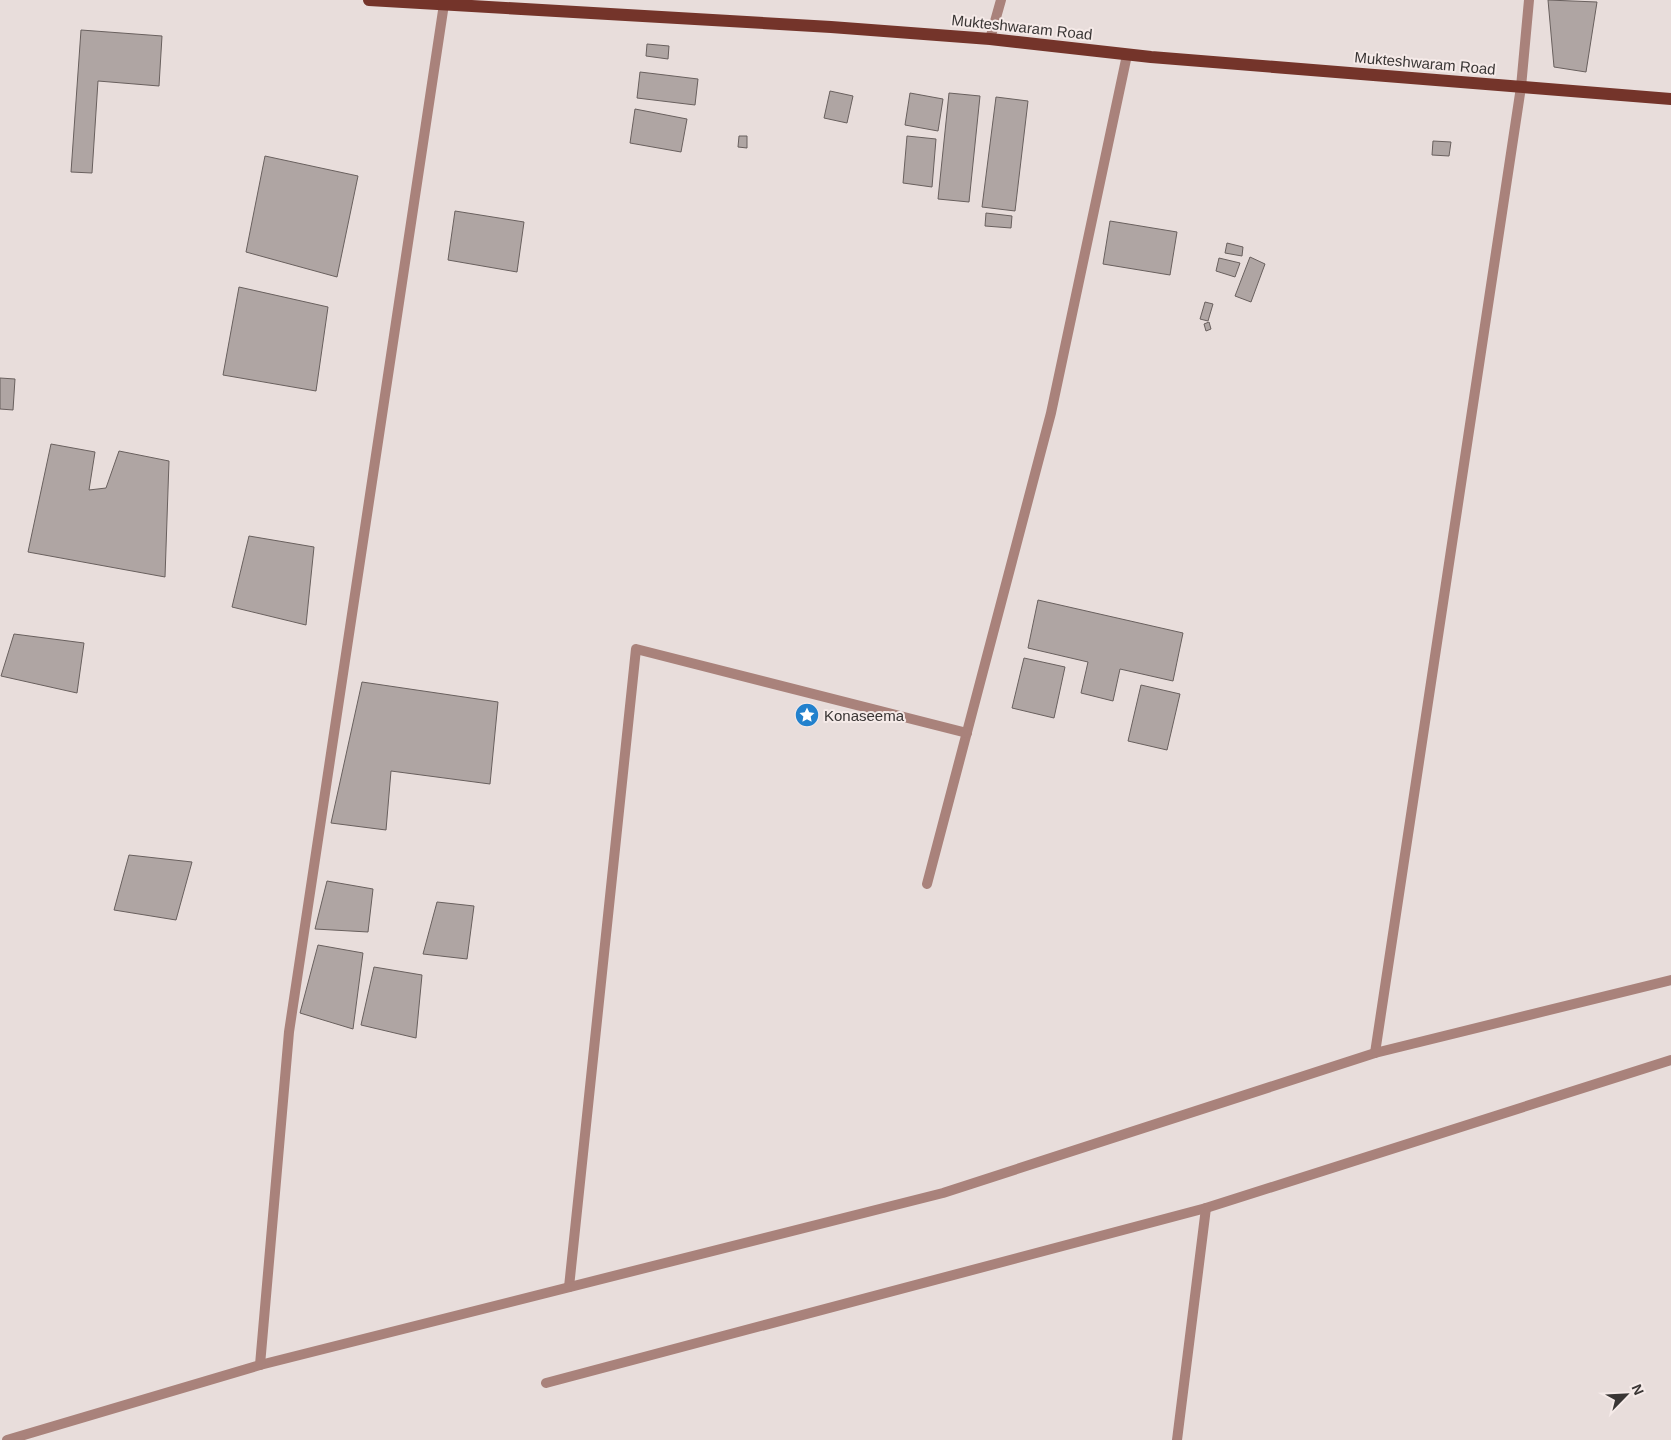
<svg xmlns="http://www.w3.org/2000/svg" width="1671" height="1440" viewBox="0 0 1671 1440" font-family="Helvetica,sans-serif">
<style>
.building{fill:#afa5a3;stroke:#69605e}
.lines{fill:none;stroke-linecap:round;stroke-linejoin:round}
.street{stroke:#a9827b;stroke-width:10}
.primary{stroke:#74342a;stroke-width:12}
.labels{text-anchor:middle;dominant-baseline:central;stroke-width:4;stroke-linejoin:round;paint-order:stroke}
.street-label{font-size:15px;fill:#393534;stroke:#f5eae8}
.poi-label{font-size:15px;fill:#393534;stroke:#f5eae8;text-anchor:start}
</style>
<rect width="100%" height="100%" fill="#e8dddb"/>
<g class="building">
<polygon points="1548,0 1597,2 1586,72 1554,67"/>
<polygon points="81,30 162,36 159,86 98,81 92,173 71,172"/>
<polygon points="647,44 669,46 668,59 646,56"/>
<polygon points="640,72 698,79 695,105 637,98"/>
<polygon points="830,91 853,96 847,123 824,118"/>
<polygon points="910,93 943,99 938,131 905,125"/>
<polygon points="949,93 980,96 969,202 938,199"/>
<polygon points="996,97 1028,101 1015,211 982,207"/>
<polygon points="635,109 687,119 681,152 630,143"/>
<polygon points="739,136 747,136 747,148 738,147"/>
<polygon points="907,136 936,139 932,187 903,183"/>
<polygon points="1433,141 1451,142 1449,156 1432,155"/>
<polygon points="265,156 358,176 337,277 246,252"/>
<polygon points="455,211 524,222 517,272 448,260"/>
<polygon points="986,213 1012,216 1011,228 985,226"/>
<polygon points="1110,221 1177,232 1170,275 1103,264"/>
<polygon points="1227,243 1243,247 1242,256 1225,253"/>
<polygon points="1250,257 1265,264 1251,302 1235,296"/>
<polygon points="1219,258 1240,263 1235,277 1216,271"/>
<polygon points="239,287 328,307 316,391 223,375"/>
<polygon points="1205,302 1213,304 1208,321 1200,319"/>
<polygon points="1209,322 1211,329 1206,331 1204,324"/>
<polygon points="0,378 15,379 13,410 0,409"/>
<polygon points="51,444 95,452 89,490 106,488 119,451 169,461 165,577 28,552"/>
<polygon points="249,536 314,547 306,625 232,607"/>
<polygon points="1038,600 1183,633 1173,681 1120,669 1113,701 1081,693 1088,662 1028,648"/>
<polygon points="14,634 84,643 77,693 1,676"/>
<polygon points="1024,658 1065,667 1054,718 1012,708"/>
<polygon points="362,682 498,702 490,784 391,771 386,830 331,823"/>
<polygon points="1141,685 1180,694 1167,750 1128,741"/>
<polygon points="129,855 192,862 176,920 114,910"/>
<polygon points="327,881 373,889 368,932 315,929"/>
<polygon points="437,902 474,906 467,959 423,954"/>
<polygon points="318,945 363,953 353,1029 300,1013"/>
<polygon points="374,967 422,975 416,1038 361,1025"/>
</g>
<g class="lines">
<g class="street">
<polyline points="990,39 1001,0"/>
<polyline points="927,884 1051,413 1127,55"/>
<polyline points="1375,1053 1521,87 1529,0"/>
<polyline points="569,1287 636,649 967,733"/>
<polyline points="260,1365 943,1193 1375,1053 1671,980"/>
<polyline points="546,1383 1206,1208 1671,1060"/>
<polyline points="7,1440 260,1365 289,1032 444,4"/>
<polyline points="1177,1440 1206,1208"/>
</g>
<polyline class="primary" points="369,0 831,27 990,39 1151,57 1671,99"/>
</g>
<defs>
<g id="sight-disc" transform="scale(1.25)"><circle r="9.5" fill="#2281cd" stroke="#f5eae8"/><path d="M0-6L1.8-2.2L6-1.7L2.9 1.2L3.7 5.4L0 3.3L-3.7 5.4L-2.9 1.2L-6-1.7L-1.8-2.2Z" fill="#fff"/></g>
</defs>
<g fill-rule="evenodd">
<use href="#sight-disc" x="807" y="715"/>
</g>
<g class="labels">
<g class="street-label">
<text transform="translate(1022 27) rotate(6)">Mukteshwaram Road</text>
<text transform="translate(1425 63) rotate(5)">Mukteshwaram Road</text>
</g>
<g class="poi-label">
<text x="824" y="715">Konaseema</text>
</g>
</g>
<g transform="translate(1626 1395) rotate(66)" stroke="#f5eae8" stroke-width="4" paint-order="stroke">
<path d="M0-4L9 19L0 12L-9 19Z" fill="#393534"/>
<text y="-8" font-size="14" font-weight="bold" text-anchor="middle" fill="#393534">N</text>
</g>
</svg>
